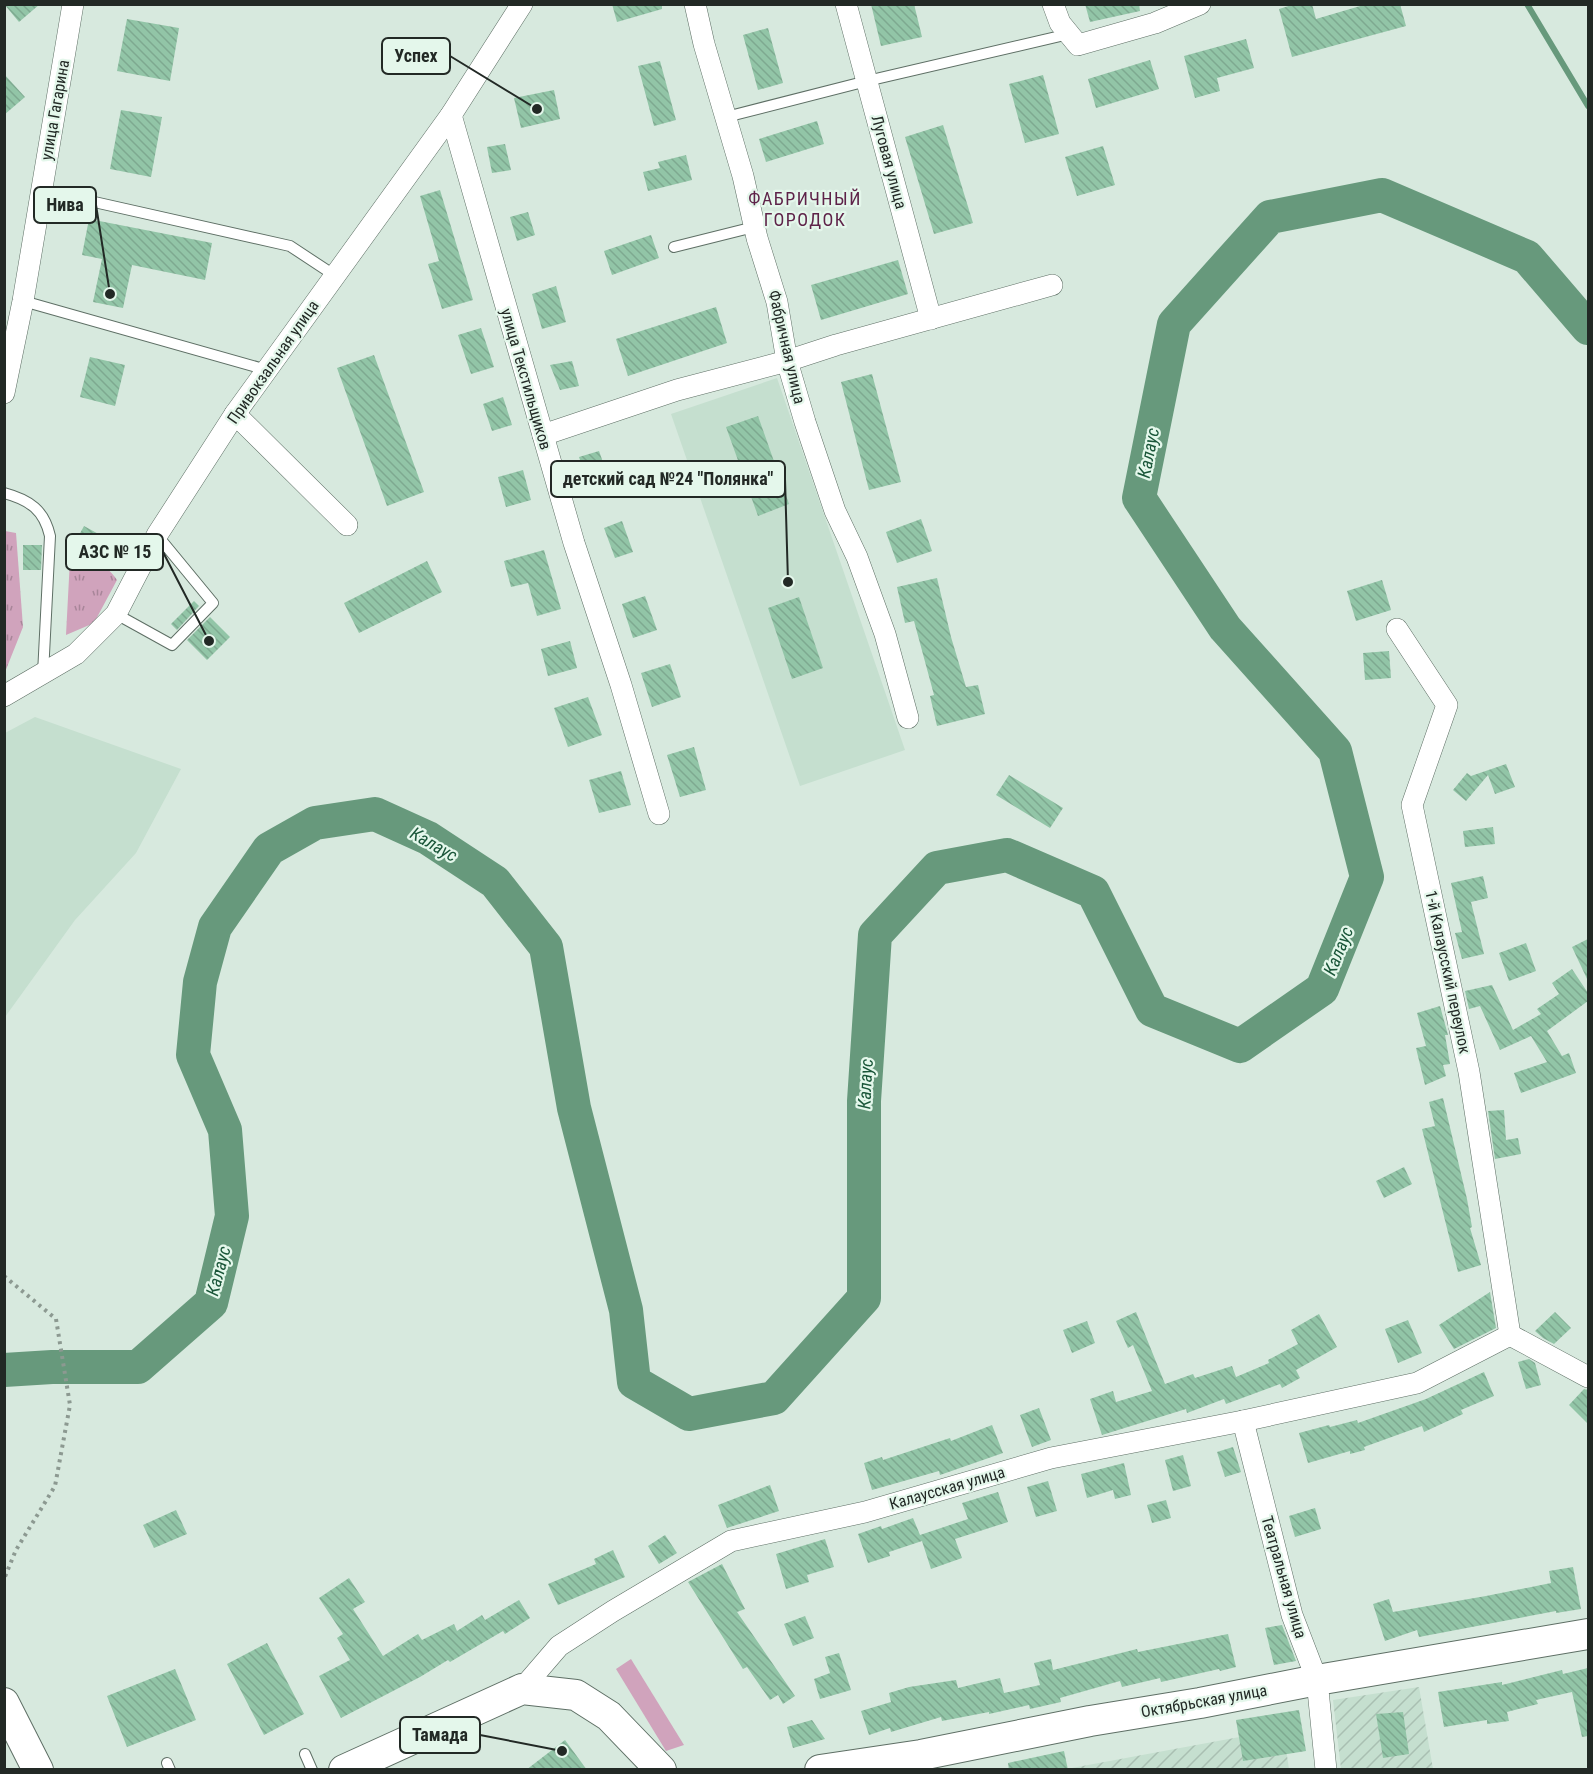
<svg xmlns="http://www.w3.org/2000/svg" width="1593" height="1774" viewBox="0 0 1593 1774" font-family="'Roboto Condensed',sans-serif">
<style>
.built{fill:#c5dfcf}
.industrial{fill:url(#industrial-furrows)}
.grass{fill:url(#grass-tufts)}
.park{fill:#d0a3bc}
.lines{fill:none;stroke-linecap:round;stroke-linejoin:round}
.stream{stroke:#67997c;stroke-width:6}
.river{stroke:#67997c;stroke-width:34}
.building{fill:url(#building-back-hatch)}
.service-casing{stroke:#5e6f65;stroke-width:12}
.minor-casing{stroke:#5e6f65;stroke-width:22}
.secondary-casing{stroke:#5e6f65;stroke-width:32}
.path{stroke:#8c9991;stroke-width:4;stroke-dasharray:3 4.5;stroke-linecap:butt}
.service{stroke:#fff;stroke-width:10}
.minor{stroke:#fff;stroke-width:21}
.secondary{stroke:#fff;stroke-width:30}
.labels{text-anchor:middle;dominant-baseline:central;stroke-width:4.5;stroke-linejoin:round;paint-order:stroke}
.street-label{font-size:16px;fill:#222925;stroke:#e4f7eb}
.neighbourhood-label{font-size:18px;letter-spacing:1.5px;fill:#5e2349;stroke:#e4f7eb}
.water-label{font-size:18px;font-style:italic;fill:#1a5639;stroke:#e4f7eb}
.leader{fill:none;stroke:#222925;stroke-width:2}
.callout-dot{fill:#222925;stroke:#e4f7eb;stroke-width:2}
.callout{fill:#e4f7eb;stroke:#222925;stroke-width:2}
.callout-label{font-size:18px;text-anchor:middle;font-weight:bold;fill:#222925}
</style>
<defs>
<pattern id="industrial-furrows" width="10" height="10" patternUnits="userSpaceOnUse" patternTransform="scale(1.5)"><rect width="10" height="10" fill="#c5dfcf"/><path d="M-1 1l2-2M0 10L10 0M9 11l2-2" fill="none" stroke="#a9bfb2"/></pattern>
<pattern id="grass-tufts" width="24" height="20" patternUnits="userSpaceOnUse" patternTransform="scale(1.5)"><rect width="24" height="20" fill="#d0a3bc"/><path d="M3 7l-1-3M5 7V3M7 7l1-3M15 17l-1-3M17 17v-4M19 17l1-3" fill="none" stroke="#a88599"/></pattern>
<pattern id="building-back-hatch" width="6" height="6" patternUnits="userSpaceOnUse" patternTransform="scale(1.5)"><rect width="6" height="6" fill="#92c5a7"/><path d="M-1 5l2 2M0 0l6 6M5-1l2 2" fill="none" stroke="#7ea990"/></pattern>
</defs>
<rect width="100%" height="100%" fill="#d7e9de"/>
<g class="built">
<polygon points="777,378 905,750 800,786 671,414"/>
<polygon points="35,717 181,769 136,853 75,920 5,1017 5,733"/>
</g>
<g class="industrial">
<polygon points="1419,1687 1433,1769 1341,1769 1333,1700"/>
<polygon points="1283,1729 1289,1769 1061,1770"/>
</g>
<g class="grass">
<polygon points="5,531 16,533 23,627 5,672"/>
<path d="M 70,559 C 91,563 104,560 117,580 L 94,623 L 66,635 Z"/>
</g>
<polygon class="park" points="631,1659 684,1745 666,1751 616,1669"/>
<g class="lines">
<polyline class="stream" points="1527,4 1588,106"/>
<polyline class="river" points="4,1370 52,1367 138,1367 211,1303 232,1216 225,1130 193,1055 200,982 215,927 269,849 315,823 375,814 428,838 495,882 546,947 574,1108 626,1310 634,1382 689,1414 774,1398 864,1298 864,1101 875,935 937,868 1007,855 1093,892 1152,1010 1240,1046 1322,989 1367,877 1335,751 1225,628 1139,498 1174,324 1270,217 1382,195 1527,257 1588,328"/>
</g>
<g class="building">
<polygon points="4,4 40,4 19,22"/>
<polygon points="612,4 662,4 662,9 617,22"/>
<polygon points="871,4 914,4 922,37 881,46"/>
<polygon points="1085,4 1139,4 1140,11 1090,22"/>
<polygon points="1295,4 1312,4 1316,19 1367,4 1400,4 1406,26 1292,57 1279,9"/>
<polygon points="127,19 179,28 170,81 117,71"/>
<polygon points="768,28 783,83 758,90 743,35"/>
<polygon points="1246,39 1254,68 1217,78 1220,91 1195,98 1184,56"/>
<polygon points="1150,60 1159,89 1096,108 1088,79"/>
<polygon points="660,61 676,120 654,126 638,66"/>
<polygon points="4,74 25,97 4,115"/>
<polygon points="1043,75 1059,134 1025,143 1009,84"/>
<polygon points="554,90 560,119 521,128 514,98"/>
<polygon points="121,110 162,117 151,177 110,169"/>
<polygon points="817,121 824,144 766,162 759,139"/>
<polygon points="943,125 973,223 934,234 905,137"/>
<polygon points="505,144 511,170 492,173 487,147"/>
<polygon points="1103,146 1115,185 1077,196 1065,157"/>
<polygon points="686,155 692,180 648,191 643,172 660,168 658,162"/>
<polygon points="440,190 473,300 442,309 428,264 439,261 420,196"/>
<polygon points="528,212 535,235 517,241 510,217"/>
<polygon points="89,219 212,243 205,280 132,265 123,308 93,302 102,259 82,255"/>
<polygon points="651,235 659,258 612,275 604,251"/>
<polygon points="898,260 908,294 821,320 811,285"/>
<polygon points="556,286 566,322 542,329 532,294"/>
<polygon points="716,307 727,343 628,376 616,339"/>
<polygon points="481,328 494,367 471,374 458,335"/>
<polygon points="374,355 424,492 387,506 337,368"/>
<polygon points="90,357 125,365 115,406 80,397"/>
<polygon points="572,361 579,386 560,390 550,365"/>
<polygon points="872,374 901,482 869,490 841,382"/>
<polygon points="503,397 512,425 492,431 483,404"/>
<polygon points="758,416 789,504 758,516 726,427"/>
<polygon points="599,451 611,485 591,492 579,457"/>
<polygon points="523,470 531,500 506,507 498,477"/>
<polygon points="921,519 932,551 897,563 886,532"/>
<polygon points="622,521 633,552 615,558 604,528"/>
<polygon points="84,526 113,542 101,564 72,548"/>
<polygon points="23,545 42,545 41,570 23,570"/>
<polygon points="544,550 561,609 537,616 528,583 511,587 504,561"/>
<polygon points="427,561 442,592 359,633 344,603"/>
<polygon points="937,578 951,637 966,687 978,685 985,714 937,726 930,696 934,695 914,621 905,623 897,587"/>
<polygon points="1382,580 1391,610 1356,621 1347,591"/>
<polygon points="645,596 657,630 633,638 622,604"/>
<polygon points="799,597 823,668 792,679 768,608"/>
<polygon points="194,601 199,606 177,630 171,624"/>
<polygon points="210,617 230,637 207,660 187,640"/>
<polygon points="570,641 577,668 548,676 541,649"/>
<polygon points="1389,651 1391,678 1365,680 1363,653"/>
<polygon points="670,664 681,697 652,707 641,673"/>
<polygon points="588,697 602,735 568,747 554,708"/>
<polygon points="694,747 706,790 680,797 667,755"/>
<polygon points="1506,764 1515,787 1495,794 1488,775 1466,801 1453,790 1467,773 1471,776"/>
<polygon points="621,771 631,805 599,813 589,780"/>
<polygon points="1009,775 1063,808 1050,828 996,795"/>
<polygon points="1493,827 1495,844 1465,847 1463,831"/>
<polygon points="1483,876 1488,898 1471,902 1484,954 1462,959 1455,933 1462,932 1451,883"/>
<polygon points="1588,939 1588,981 1572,947"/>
<polygon points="1526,943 1536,971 1509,981 1499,953"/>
<polygon points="1572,969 1588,993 1588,1001 1547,1031 1562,1056 1569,1053 1576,1073 1521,1093 1514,1073 1547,1062 1531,1036 1500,1050 1480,1006 1469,1009 1465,991 1492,985 1513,1030 1541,1014 1537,1009 1559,994 1552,983"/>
<polygon points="1440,1006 1448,1035 1445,1035 1450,1064 1443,1065 1446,1076 1425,1085 1416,1048 1426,1046 1417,1013"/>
<polygon points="1443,1098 1467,1199 1472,1227 1470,1228 1481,1265 1458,1272 1422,1129 1435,1126 1429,1102"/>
<polygon points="1504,1110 1506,1140 1518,1138 1521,1154 1495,1159 1488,1111"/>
<polygon points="1404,1167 1412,1184 1384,1198 1376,1181"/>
<polygon points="1490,1292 1496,1328 1454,1349 1439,1325"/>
<polygon points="1136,1312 1165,1384 1193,1374 1195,1378 1232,1366 1236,1377 1269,1363 1268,1360 1298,1344 1291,1330 1319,1314 1337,1347 1296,1370 1300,1378 1282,1388 1280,1384 1226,1404 1224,1399 1187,1413 1186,1409 1102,1435 1090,1399 1113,1391 1116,1402 1152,1391 1133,1345 1128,1348 1116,1321"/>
<polygon points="1555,1312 1571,1328 1554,1344 1543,1338 1535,1331"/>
<polygon points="1408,1320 1422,1353 1398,1363 1385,1329"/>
<polygon points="1087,1321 1095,1343 1072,1353 1063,1330"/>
<polygon points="1529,1359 1535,1363 1541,1385 1526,1389 1518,1362"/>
<polygon points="1484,1372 1494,1396 1461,1410 1463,1414 1424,1432 1422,1426 1364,1447 1365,1450 1350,1454 1350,1451 1308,1463 1299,1433 1329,1425 1330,1427 1357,1420 1358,1423 1426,1399"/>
<polygon points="1584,1389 1588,1390 1588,1424 1569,1405"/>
<polygon points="1039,1408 1051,1440 1032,1447 1020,1415"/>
<polygon points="992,1425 1003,1453 940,1475 939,1471 872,1490 864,1463 882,1457 883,1460 950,1438 951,1441"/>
<polygon points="1233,1447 1241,1472 1225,1477 1217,1452"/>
<polygon points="1183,1455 1191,1486 1173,1491 1165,1460"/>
<polygon points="1124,1463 1131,1495 1115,1499 1113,1490 1087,1498 1081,1474"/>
<polygon points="1048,1481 1057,1511 1036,1517 1027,1487"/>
<polygon points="770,1485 779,1511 727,1528 718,1505"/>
<polygon points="998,1492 1008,1522 955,1539 962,1558 931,1569 922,1541 889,1552 890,1556 868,1563 858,1534 881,1526 882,1529 913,1518 920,1535 968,1519 962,1503"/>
<polygon points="1166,1500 1171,1518 1152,1523 1147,1505"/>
<polygon points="1315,1508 1321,1529 1295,1537 1289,1516"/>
<polygon points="176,1510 187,1534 154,1548 143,1525"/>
<polygon points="665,1535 677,1553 659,1564 648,1546"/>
<polygon points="825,1539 834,1567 807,1575 809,1582 786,1589 776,1554"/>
<polygon points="613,1550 625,1577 558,1605 548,1584 596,1564 594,1559"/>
<polygon points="722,1564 745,1609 737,1612 795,1696 783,1704 778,1695 770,1700 747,1667 743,1669 688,1582"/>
<polygon points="1573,1567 1581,1609 1556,1613 1556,1611 1419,1637 1417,1630 1385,1641 1373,1604 1389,1599 1393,1612 1486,1596 1551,1583 1549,1571"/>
<polygon points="349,1578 365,1602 353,1609 383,1656 418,1634 422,1640 454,1624 457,1631 482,1615 485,1620 519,1600 530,1618 505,1634 503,1631 450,1662 448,1660 420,1677 341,1718 319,1676 350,1660 337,1638 343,1634 319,1598"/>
<polygon points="805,1616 814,1638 793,1646 784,1624"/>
<polygon points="1282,1625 1296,1661 1274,1665 1265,1628"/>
<polygon points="1228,1634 1236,1667 1220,1671 1219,1669 1161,1682 1160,1678 1122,1687 1120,1681 1060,1698 1061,1702 1030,1709 1029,1705 989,1714 989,1712 942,1721 941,1717 891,1732 890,1728 869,1735 861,1711 891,1702 889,1693 909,1687 956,1680 958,1688 1000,1678 1004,1693 1040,1685 1034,1663 1051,1659 1053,1670 1137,1649 1138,1652"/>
<polygon points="267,1643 304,1714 264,1735 227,1664"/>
<polygon points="839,1653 851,1690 820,1699 814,1679 830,1673 825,1657"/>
<polygon points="1588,1668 1588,1736 1582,1737 1572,1692 1536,1700 1538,1704 1507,1712 1509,1721 1487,1724 1487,1720 1444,1727 1438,1692 1502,1682 1502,1685 1562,1670 1563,1674"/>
<polygon points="175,1669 196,1720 127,1747 107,1696"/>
<polygon points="1299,1710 1306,1751 1243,1761 1236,1720"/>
<polygon points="1403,1712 1409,1754 1383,1758 1376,1714"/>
<polygon points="812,1720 825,1739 793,1748 787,1727"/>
<polygon points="565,1740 587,1770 526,1770"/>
<polygon points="1064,1751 1068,1770 1009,1770 1008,1763"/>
</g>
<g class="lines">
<g class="service-casing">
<g id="service">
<polyline points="726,117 867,81 1069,34"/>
<polyline points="41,190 290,246 334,275"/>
<polyline points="674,247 754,227"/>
<polyline points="23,301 267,370"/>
<path d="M 4,493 C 30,500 44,510 50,536 L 43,674"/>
<polyline points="116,614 172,645 213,603 157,535"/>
<polyline points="305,1754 312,1770"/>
<polyline points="167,1763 170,1770"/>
</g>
</g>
<g class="minor-casing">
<g id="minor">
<polyline points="695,4 704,44 743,176 757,238 777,302 787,361 805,422 835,511 857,557 885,634 908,718"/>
<polyline points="846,4 931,319"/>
<polyline points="1053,4 1060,23 1078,45 1155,23 1200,4"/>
<polyline points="451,115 574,543 621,685 659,814"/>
<polyline points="4,393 23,301 73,4"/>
<polyline points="235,414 347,525"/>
<polyline points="543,435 677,390 787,361 836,345 1052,285"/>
<polyline points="1397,629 1447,705 1412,805 1469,1072 1510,1335"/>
<polyline points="4,696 76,654 116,614 157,535 235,414 451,115 522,4"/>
<polyline points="1243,1421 1292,1615 1317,1680 1326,1770"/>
<polyline points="522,1689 559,1646 613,1611 731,1541 865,1512 1051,1458 1243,1421 1417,1383 1510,1335 1588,1377"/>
</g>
</g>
<g class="secondary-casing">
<g id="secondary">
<polyline points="4,1703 38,1770"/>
<polyline points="344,1770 522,1689 576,1695 609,1716 661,1770"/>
<polyline points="820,1770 921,1755 1090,1721 1200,1703 1317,1680 1588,1634"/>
</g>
</g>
<polyline class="path" points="4,1276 56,1319 70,1405 55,1486 16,1550 4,1579"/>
<use href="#service" class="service"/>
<use href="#minor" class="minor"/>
<use href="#secondary" class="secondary"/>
</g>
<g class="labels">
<g class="street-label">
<text transform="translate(55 110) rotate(-80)">улица Гагарина</text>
<text transform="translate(889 162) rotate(75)">Луговая улица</text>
<text transform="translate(787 347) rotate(77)">Фабричная улица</text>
<text transform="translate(273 362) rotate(-55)">Привокзальная улица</text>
<text transform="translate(526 379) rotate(74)">улица Текстильщиков</text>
<text transform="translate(1448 972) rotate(78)">1-й Калаусский переулок</text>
<text transform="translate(947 1488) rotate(-16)">Калаусская улица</text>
<text transform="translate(1284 1577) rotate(74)">Театральная улица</text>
<text transform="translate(1204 1701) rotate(-10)">Октябрьская улица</text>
</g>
<g class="neighbourhood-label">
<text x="805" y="198">ФАБРИЧНЫЙ<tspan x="805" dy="21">ГОРОДОК</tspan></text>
</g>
<g class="water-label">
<text transform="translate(1148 453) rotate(-79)">Калаус</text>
<text transform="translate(434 844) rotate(30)">Калаус</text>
<text transform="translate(1338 951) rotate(-68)">Калаус</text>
<text transform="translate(865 1084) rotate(-87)">Калаус</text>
<text transform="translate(218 1271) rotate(-75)">Калаус</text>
</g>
</g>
<path class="leader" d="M537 109L450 56M110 294L96 205M788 582L785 479M209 641L163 552M562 1751L480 1735"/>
<g class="callout-dot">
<circle cx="537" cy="109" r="6"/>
<circle cx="110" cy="294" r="6"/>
<circle cx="788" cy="582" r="6"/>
<circle cx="209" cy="641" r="6"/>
<circle cx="562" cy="1751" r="6"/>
</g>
<g class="callout">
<rect x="382" y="38" width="68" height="36" rx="6"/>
<rect x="34" y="187" width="62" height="36" rx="6"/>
<rect x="551" y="461" width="234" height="36" rx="6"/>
<rect x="66" y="534" width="97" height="36" rx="6"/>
<rect x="400" y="1717" width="80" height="36" rx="6"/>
</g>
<g class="callout-label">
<text x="416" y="62">Успех</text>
<text x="65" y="211">Нива</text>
<text x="668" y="485">детский сад №24 "Полянка"</text>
<text x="115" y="558">АЗС № 15</text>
<text x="440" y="1741">Тамада</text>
</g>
<rect width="1593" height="1774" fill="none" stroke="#222925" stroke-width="12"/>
</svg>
